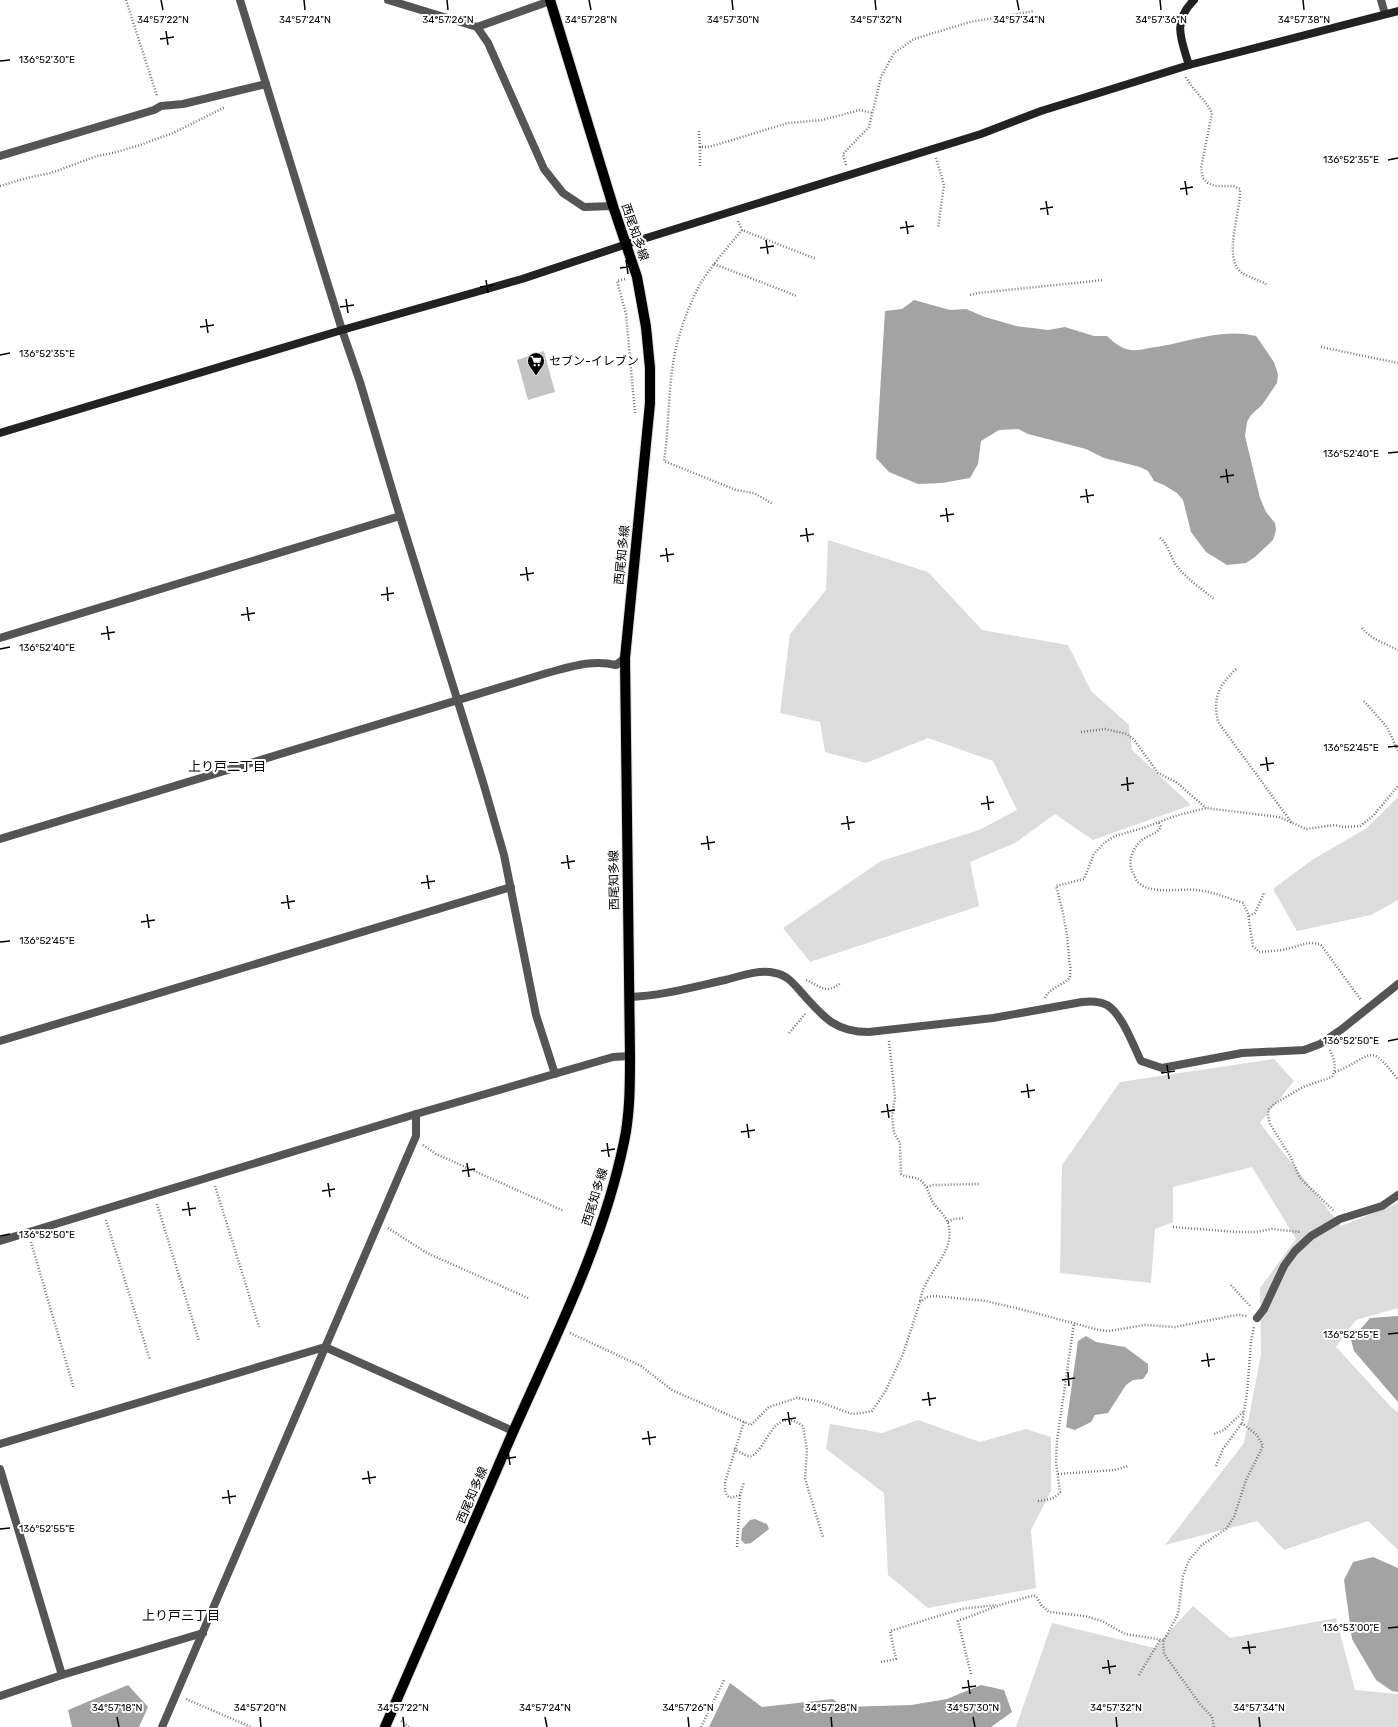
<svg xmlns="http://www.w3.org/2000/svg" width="1398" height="1727" viewBox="0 0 1398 1727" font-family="Rubik,'Noto Sans JP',sans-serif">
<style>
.green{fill:#dcdcdc}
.water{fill:#a3a3a3}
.building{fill:#c4c4c4}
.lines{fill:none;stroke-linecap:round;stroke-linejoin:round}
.primary-casing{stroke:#dbdbdb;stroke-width:12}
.path{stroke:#777;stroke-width:2.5;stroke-dasharray:1 2;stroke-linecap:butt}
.street{stroke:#555;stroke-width:8}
.secondary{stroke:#222;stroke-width:8}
.primary{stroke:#000;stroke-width:10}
.ticks{fill:none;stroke:#000;stroke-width:1.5}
.labels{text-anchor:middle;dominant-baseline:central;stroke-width:4;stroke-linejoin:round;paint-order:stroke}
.street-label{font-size:12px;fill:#000;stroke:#fff}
.poi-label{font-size:12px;fill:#000;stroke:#fff;text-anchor:start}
.neighbourhood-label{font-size:13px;fill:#000;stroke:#fff}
.ticks-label{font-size:10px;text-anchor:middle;fill:#000;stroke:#fff;stroke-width:4;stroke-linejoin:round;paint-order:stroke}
</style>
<rect width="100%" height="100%" fill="#fff"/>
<g class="green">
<polygon points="828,540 928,572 982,630 1068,645 1091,691 1129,725 1132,750 1191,805 1093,840 1055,814 1015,843 970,862 979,906 810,962 783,928 881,861 979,830 1017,810 993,761 928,738 866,763 825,752 820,722 780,713 790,634 826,590"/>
<polygon points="1398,797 1398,900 1371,915 1297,931 1273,889 1312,860 1367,828"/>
<polygon points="1274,1059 1294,1081 1260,1123 1341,1226 1398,1203 1398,1308 1356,1320 1336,1347 1392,1408 1398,1412 1398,1550 1368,1521 1284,1550 1257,1521 1165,1545 1244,1443 1261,1354 1260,1288 1296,1239 1252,1167 1173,1187 1173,1222 1155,1229 1151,1283 1060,1273 1062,1165 1120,1082"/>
<polygon points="918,1420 980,1442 1026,1429 1051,1437 1051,1491 1031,1530 1036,1588 928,1608 888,1575 884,1493 826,1449 830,1424 882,1433"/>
<polygon points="1193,1606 1230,1638 1336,1618 1355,1690 1398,1694 1398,1727 1016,1727 1052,1623 1154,1648"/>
</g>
<g class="water">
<path d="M 914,300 L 950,310 L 966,309 L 985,317 L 1016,326 L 1048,330 L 1065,327 L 1094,336 L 1107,336 C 1114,343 1122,349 1131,350 C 1137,351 1144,349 1149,348 C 1184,344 1221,327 1256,336 L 1274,362 L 1278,374 L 1277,383 L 1262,405 L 1251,415 L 1247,422 L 1245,436 L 1260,498 L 1266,512 L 1275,523 L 1276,530 L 1273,540 L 1255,557 L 1246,563 L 1227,565 L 1206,552 L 1191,532 L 1183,500 L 1177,493 L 1164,485 L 1154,481 L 1148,471 L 1140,467 L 1104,458 L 1086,449 L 1028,434 L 1018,429 L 999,430 L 981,441 L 978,464 L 970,478 L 942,483 L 918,484 L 889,472 L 876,458 L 885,311 L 902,309 Z"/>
<polygon points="1398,1316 1398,1402 1354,1351 1351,1340 1370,1318"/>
<polygon points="1086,1336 1096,1342 1125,1347 1148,1364 1148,1372 1143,1379 1133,1380 1126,1385 1108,1413 1095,1415 1091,1422 1075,1430 1066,1427 1078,1341"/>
<polygon points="755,1519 767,1524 769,1529 751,1543 745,1544 741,1540 742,1529 750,1520"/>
<polygon points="1373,1557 1398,1568 1398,1692 1392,1691 1376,1680 1352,1639 1344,1580 1353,1562"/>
<polygon points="730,1683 762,1707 833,1699 843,1707 911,1705 947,1699 981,1685 1004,1690 1012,1712 991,1727 709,1727"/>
<polygon points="128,1685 148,1707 139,1727 72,1727 68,1710"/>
</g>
<polygon class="building" points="544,351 555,392 528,400 517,360"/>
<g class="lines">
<g class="primary-casing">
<path id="primary" d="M 385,1727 C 428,1629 470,1530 513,1432 C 555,1337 603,1244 624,1142 C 630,1114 630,1084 630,1056 L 625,658 L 650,403 L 650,368 L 646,327 L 637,277 L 613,206 L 550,0"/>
</g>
<g class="path">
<polyline points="126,0 157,96"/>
<path d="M 1186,77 C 1193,91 1205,99 1212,113 L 1201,168 L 1203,178 L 1208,183 L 1215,186 L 1233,186 L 1240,189 C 1241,213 1222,258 1242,273 C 1249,277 1257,280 1265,283 L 1267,286"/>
<polyline points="699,131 700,147 709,147 788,123 822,120 860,110 872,113"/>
<polyline points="700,147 700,167"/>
<polyline points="936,158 944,185 938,228"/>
<polyline points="846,165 843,154 869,127 881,77 894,53 914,39 970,22 1034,11"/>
<polyline points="0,186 31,177 51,173 97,156 113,153 140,145 173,133 225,107"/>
<polyline points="738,221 742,230 816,259"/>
<path d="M 742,230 C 727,248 711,266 699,286 C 688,307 676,340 673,364 C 668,396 669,429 664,461 L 736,490 L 754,493 L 773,504"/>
<polyline points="714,264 797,296"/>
<polyline points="625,279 617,281 626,314 635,413"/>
<polyline points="970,295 978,293 1104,280"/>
<polyline points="1321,347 1398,363"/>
<path d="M 1160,538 C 1168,544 1170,556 1176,565 C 1186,578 1201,589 1214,599"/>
<path d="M 1362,628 C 1371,639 1386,644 1398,650"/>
<path d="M 1236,669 C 1218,687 1213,697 1218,722 L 1292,823"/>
<polyline points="1364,701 1387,727 1398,751"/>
<polyline points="1081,732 1105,729 1127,734 1135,741 1158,773 1176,782 1206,808"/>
<path d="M 1159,823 L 1161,827 C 1155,837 1142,834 1134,850 C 1130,857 1129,865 1133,873 C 1135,876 1136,881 1139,883 C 1151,895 1181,888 1196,890 C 1212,891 1227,898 1243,903 L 1248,914 L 1253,946 L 1259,952 C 1268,951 1279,951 1287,949 C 1300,946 1308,940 1321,945 L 1361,1000"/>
<polyline points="1249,916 1255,913 1264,893"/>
<path d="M 806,980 C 821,986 825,995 841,983"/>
<path d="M 1045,998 C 1049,987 1068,984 1070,976 C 1071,971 1070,965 1069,960 C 1068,935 1063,910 1056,886 L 1084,879 L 1094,854 L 1104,843 L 1115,836 L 1143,828 L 1175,816 L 1206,808 L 1279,817 L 1306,829 L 1335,825 L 1343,827 L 1360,826 L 1373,816 L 1398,786"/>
<polyline points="789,1033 806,1013"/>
<path d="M 889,1041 L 895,1098 L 892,1116 L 894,1133 L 900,1143 L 901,1174 C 907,1178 914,1176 920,1180 C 929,1187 928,1196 934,1204 C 938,1209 946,1217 948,1223 C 957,1254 923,1273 920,1302"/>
<path d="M 1330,1050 C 1334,1058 1337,1069 1332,1077 L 1303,1087 L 1274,1104 L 1269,1109 L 1268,1116 L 1270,1124 L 1290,1156 L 1300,1178 L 1334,1211"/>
<path d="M 1335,1072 C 1372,1058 1368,1039 1398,1080"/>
<polyline points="423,1145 436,1154 564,1211"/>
<polyline points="215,1186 259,1327"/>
<polyline points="927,1187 933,1185 979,1184"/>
<polyline points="157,1204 199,1341"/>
<polyline points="106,1220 150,1360"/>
<polyline points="948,1222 954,1219 965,1218"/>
<polyline points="1173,1227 1237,1232 1256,1232 1272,1229 1300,1232"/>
<polyline points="388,1228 427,1253 528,1298"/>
<polyline points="31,1242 74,1389"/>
<polyline points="1231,1285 1251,1307"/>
<polyline points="570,1333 641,1366 672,1390 751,1425 769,1407 797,1398 817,1401 852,1414 862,1413 872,1411 885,1392 903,1354 920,1302 927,1297 935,1296 986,1301 1024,1310 1099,1330 1108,1331 1145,1325 1175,1327 1231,1316 1240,1315 1247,1316"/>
<path d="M 744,1422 L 725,1482 C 725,1489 724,1493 730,1498 L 740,1495 L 744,1482"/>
<polyline points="1214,1434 1224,1430 1243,1412"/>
<path d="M 734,1449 C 739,1451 746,1457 751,1456 C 767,1451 772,1404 803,1426 L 807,1450 L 805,1479 L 823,1537"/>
<polyline points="1216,1466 1223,1449 1242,1423"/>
<polyline points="1058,1474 1114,1470 1128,1466"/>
<path d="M 1038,1501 C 1047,1500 1055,1499 1060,1492 L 1056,1462 L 1057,1441 L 1074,1323"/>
<polyline points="737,1547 740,1495"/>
<polyline points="881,1662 896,1659 890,1631 961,1609 996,1605"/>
<polyline points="971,1674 958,1621 1000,1605 1031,1596 1036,1596 1041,1605 1049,1612 1085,1616 1102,1621 1125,1634 1164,1640"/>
<polyline points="1139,1675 1160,1640"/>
<polyline points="186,1699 251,1727"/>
<polyline points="401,1721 409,1727"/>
<polyline points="701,1727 724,1680"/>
<polyline points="1214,1727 1212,1717 1200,1704 1164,1654 1163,1642 1178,1614 1183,1576 1189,1560 1202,1545 1226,1529 1234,1517 1246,1480 1263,1446 1257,1435 1242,1423 1247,1393 1251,1342 1254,1327"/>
</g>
<g class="street">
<polyline points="240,0 342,330 360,382 400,516 483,782 504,855 536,1015 555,1074"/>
<polyline points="388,0 477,27 550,1"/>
<polyline points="1381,0 1385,14"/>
<polyline points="477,27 488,43 544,169 563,193 584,207 613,206"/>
<polyline points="0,156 154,110 161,106 183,104 266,84"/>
<polyline points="0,638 400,516"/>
<path d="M 0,839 L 547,673 C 570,667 592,659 616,665 L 625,658"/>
<path d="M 629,997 C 661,996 693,987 725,980 C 741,976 759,969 775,973 C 787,975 794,984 801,992 C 823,1017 835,1032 869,1032 L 993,1018 L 1082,1002 C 1090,1001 1099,1001 1107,1005 C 1122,1014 1133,1045 1141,1061 L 1162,1068 L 1242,1053 L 1304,1050 L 1320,1044 L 1342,1029 L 1398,984"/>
<polyline points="0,1041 511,887"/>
<polyline points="0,1241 416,1114 613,1057 630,1056"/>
<polyline points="1257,1318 1264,1309 1284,1266 1295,1251 1311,1236 1340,1219 1382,1206 1398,1195"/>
<polyline points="0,1444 325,1347 513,1431"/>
<polyline points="0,1469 62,1675"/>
<polyline points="0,1696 62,1675 203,1633"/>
<polyline points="162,1727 416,1136 416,1114"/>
</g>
<g class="secondary">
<path d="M 1189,65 C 1181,39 1172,22 1194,0"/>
<polyline points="0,433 342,330 522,279 627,244 981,134 1041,111 1189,65 1398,11"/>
</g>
<use href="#primary" class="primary"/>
</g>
<path class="ticks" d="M 161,0 L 163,10M 304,0 L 305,10M 447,0 L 448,10M 589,0 L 591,10M 732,0 L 733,10M 875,0 L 876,10M 1017,0 L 1019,10M 1160,0 L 1161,10M 1303,0 L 1304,10M 166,31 L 168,45M 160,39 L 174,37M 0,61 L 10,60M 1388,160 L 1398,158M 1185,181 L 1187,195M 1180,189 L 1193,187M 1046,201 L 1048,215M 1040,209 L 1053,207M 906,221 L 908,234M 900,228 L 914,226M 766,240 L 768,254M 760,248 L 774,246M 626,260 L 628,274M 620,268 L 634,266M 486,280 L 488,293M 480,287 L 494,285M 346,299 L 348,313M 340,307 L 354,305M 206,319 L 208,333M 200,327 L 214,325M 0,355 L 10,353M 1388,453 L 1398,452M 1226,469 L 1228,483M 1220,477 L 1234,475M 1086,489 L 1088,503M 1080,497 L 1094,495M 946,508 L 948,522M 940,516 L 954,514M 806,528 L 808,542M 800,536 L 814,534M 666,548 L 668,562M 660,556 L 674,554M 526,567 L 528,581M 520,575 L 534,573M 387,587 L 388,601M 381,595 L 394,593M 247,607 L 249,621M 241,615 L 255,613M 107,626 L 109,640M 101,634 L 115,632M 0,649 L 10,647M 1388,747 L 1398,746M 1266,757 L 1268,771M 1260,765 L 1274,763M 1127,777 L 1128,791M 1121,785 L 1134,783M 987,796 L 989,810M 981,804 L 994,802M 847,816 L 849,830M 841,824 L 855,822M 707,836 L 709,850M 701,844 L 715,842M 567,855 L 569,869M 561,863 L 575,861M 427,875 L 429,889M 421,883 L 435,881M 287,895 L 289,909M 281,903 L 295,901M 147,914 L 149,928M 141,922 L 155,920M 0,942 L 10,941M 1388,1041 L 1398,1039M 1167,1065 L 1169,1079M 1161,1073 L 1175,1071M 1027,1084 L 1029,1098M 1021,1092 L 1035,1090M 887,1104 L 889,1118M 881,1112 L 895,1110M 747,1124 L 749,1138M 741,1132 L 755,1130M 607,1143 L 609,1157M 601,1151 L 615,1149M 467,1163 L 469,1177M 462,1171 L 475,1169M 328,1183 L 330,1197M 322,1191 L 335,1189M 188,1202 L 190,1216M 182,1210 L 196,1208M 0,1236 L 10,1234M 1388,1334 L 1398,1333M 1207,1353 L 1209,1367M 1201,1361 L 1215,1359M 1068,1372 L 1069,1386M 1062,1380 L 1075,1378M 928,1392 L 930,1406M 922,1400 L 936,1398M 788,1412 L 790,1425M 782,1420 L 796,1418M 648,1431 L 650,1445M 642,1439 L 656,1437M 508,1451 L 510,1465M 502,1459 L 516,1457M 368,1471 L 370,1484M 362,1479 L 376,1477M 228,1490 L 230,1504M 222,1498 L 236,1496M 0,1529 L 10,1528M 1388,1628 L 1398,1627M 1248,1641 L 1250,1654M 1242,1648 L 1256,1647M 1108,1660 L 1110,1674M 1102,1668 L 1116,1666M 968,1680 L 970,1694M 962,1688 L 976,1686M 117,1717 L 119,1727M 260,1717 L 261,1727M 403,1717 L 404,1727M 545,1717 L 547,1727M 688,1717 L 689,1727M 831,1717 L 832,1727M 973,1717 L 975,1727M 1116,1717 L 1117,1727M 1259,1717 L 1260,1727"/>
<defs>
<g id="supermarket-pin" transform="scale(0.9)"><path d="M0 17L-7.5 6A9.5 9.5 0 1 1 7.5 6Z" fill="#000" stroke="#fff"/><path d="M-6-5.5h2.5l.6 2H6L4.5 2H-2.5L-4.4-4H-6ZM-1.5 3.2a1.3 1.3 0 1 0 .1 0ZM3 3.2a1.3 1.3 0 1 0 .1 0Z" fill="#fff"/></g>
</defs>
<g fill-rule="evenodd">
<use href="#supermarket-pin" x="536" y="361"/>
</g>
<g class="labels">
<g class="street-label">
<text transform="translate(635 232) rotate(71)">西尾知多線</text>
<text transform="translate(622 555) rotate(-84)">西尾知多線</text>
<text transform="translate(614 880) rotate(-91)">西尾知多線</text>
<text transform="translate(595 1197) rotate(-73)">西尾知多線</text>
<text transform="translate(472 1495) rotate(-67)">西尾知多線</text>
</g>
<g class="poi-label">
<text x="549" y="361">セブン-イレブン</text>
</g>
<g class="neighbourhood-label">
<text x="227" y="766">上り戸二丁目</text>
<text x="181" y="1615">上り戸三丁目</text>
</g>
</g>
<g class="ticks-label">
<text x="163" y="23">34°57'22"N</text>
<text x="305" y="23">34°57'24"N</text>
<text x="448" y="23">34°57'26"N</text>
<text x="591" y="23">34°57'28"N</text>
<text x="733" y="23">34°57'30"N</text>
<text x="876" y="23">34°57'32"N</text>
<text x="1019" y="23">34°57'34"N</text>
<text x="1161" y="23">34°57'36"N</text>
<text x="1304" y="23">34°57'38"N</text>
<text x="47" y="63">136°52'30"E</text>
<text x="1351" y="163">136°52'35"E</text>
<text x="47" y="357">136°52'35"E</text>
<text x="1351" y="457">136°52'40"E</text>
<text x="47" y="651">136°52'40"E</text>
<text x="1351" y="751">136°52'45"E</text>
<text x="47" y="944">136°52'45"E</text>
<text x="1351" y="1044">136°52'50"E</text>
<text x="47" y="1238">136°52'50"E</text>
<text x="1351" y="1338">136°52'55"E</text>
<text x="47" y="1532">136°52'55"E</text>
<text x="1351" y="1631">136°53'00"E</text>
<text x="117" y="1711">34°57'18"N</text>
<text x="260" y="1711">34°57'20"N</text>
<text x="403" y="1711">34°57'22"N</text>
<text x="545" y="1711">34°57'24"N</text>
<text x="688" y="1711">34°57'26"N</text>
<text x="831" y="1711">34°57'28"N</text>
<text x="973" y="1711">34°57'30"N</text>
<text x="1116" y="1711">34°57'32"N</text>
<text x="1259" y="1711">34°57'34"N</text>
</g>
</svg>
